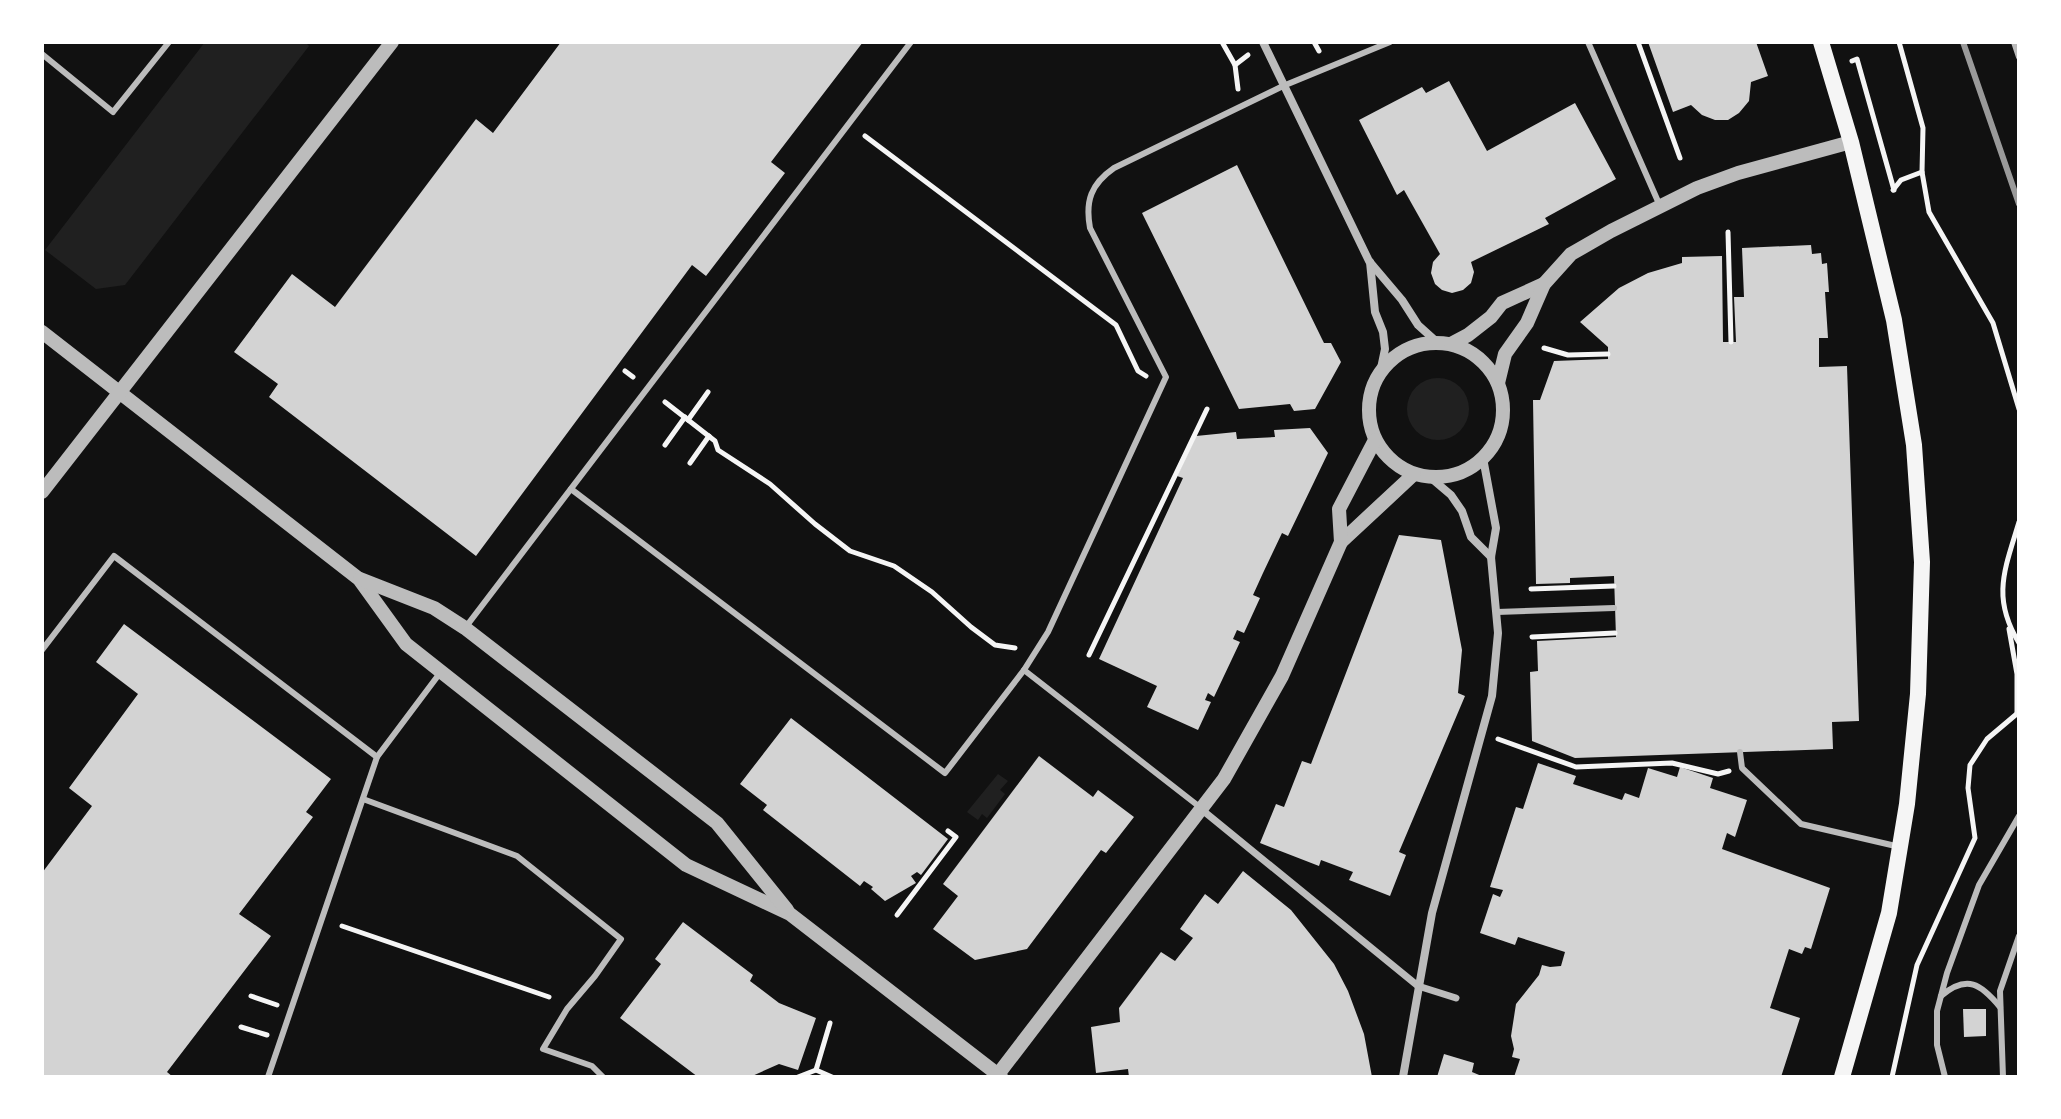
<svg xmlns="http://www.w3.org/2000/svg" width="2061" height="1119" viewBox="0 0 2061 1119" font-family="'Public Sans',sans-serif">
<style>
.green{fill:#202020}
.building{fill:#d3d3d3}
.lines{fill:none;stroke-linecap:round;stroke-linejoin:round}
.path{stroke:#f5f5f5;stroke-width:5}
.service{stroke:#bcbcbc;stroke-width:6}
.pedestrian{stroke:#bcbcbc;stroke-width:7}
.minor{stroke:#bcbcbc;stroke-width:8}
.tertiary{stroke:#bcbcbc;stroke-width:14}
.secondary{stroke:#f5f5f5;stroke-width:16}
.rail{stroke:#9a9a9a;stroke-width:6}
</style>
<rect width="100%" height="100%" fill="#111"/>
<g class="green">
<polygon points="205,42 305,42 309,46 125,285 96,289 45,250"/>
<circle cx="1438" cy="409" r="31"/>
<polygon points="998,774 1008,781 1000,790 1005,794 987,818 982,814 978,820 967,812"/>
</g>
<g class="building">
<polygon points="561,42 863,42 771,162 785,173 706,276 692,265 476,556 269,397 278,384 234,352 292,274 335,307 476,119 493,133"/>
<polygon points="1648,42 1756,42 1768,76 1751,82 1749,101 1739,113 1728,120 1715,120 1702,115 1691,105 1673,112"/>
<polygon points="1449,81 1487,151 1575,103 1616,179 1545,218 1549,224 1471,262 1474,272 1471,283 1463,290 1452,293 1442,290 1435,284 1431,273 1433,262 1440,254 1404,190 1397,195 1359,120 1422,87 1426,93"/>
<polygon points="1237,165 1322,339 1324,343 1331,343 1341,362 1315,409 1294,411 1290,404 1239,409 1142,213"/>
<polygon points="1811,245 1812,254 1821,253 1822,264 1827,263 1829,292 1825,292 1828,338 1819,338 1819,367 1847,366 1859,721 1832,722 1833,749 1575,758 1532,741 1530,672 1538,671 1537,641 1616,637 1614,576 1570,578 1570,583 1536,584 1533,400 1540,400 1554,361 1608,359 1608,347 1580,322 1619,288 1648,273 1682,263 1682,257 1722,256 1723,342 1736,342 1734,297 1744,297 1742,248"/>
<polygon points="1310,428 1328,453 1288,536 1282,533 1263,573 1253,595 1260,598 1244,633 1237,630 1233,639 1240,642 1214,697 1208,693 1205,700 1211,702 1198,730 1147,707 1157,686 1099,659 1183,478 1177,476 1196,436 1236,432 1237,439 1275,437 1274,430"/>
<polygon points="1399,535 1441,540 1462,650 1458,693 1465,696 1399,852 1406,855 1390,896 1349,880 1353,872 1321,860 1319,866 1260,843 1276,804 1284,807 1302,761 1311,764"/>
<polygon points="124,624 331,779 306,812 313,817 239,914 271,936 167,1072 173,1077 42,1077 42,873 92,806 69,788 138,694 96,662"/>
<polygon points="791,718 948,839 921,875 917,872 911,876 916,883 885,901 871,889 873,887 864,881 860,886 763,810 767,805 740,784"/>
<polygon points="1039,756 1093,797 1098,790 1134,817 1106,853 1101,850 1027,949 975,960 933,929 958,896 943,884"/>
<polygon points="1538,763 1576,776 1573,784 1622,800 1625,793 1639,798 1648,768 1677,777 1680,767 1713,778 1710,788 1747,800 1735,837 1727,833 1722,849 1830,888 1811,949 1805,947 1802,954 1789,949 1770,1008 1800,1018 1781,1077 1514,1077 1520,1059 1512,1057 1514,1049 1511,1036 1516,1004 1539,975 1542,965 1550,967 1561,966 1565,952 1518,937 1515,945 1480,933 1493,894 1500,897 1503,890 1490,887 1516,807 1523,809"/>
<polygon points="1243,871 1291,910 1334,964 1348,991 1364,1034 1372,1077 1129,1077 1128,1069 1096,1073 1091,1027 1120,1022 1119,1008 1161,952 1175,961 1193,938 1180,929 1205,894 1218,904"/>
<polygon points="683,922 753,975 750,981 779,1003 816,1018 798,1070 779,1064 750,1077 698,1077 620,1018 661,964 655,959"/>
<polygon points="1963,1009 1986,1009 1986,1036 1964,1037"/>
<polygon points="1444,1054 1474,1063 1472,1072 1484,1077 1437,1077"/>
</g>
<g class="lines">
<g class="path">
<polyline points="1222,42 1235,65 1238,89"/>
<polyline points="1314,42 1319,51"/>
<polyline points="1638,42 1680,158"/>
<polyline points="1899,42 1923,128 1922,172 1929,212 1993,323 2019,409"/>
<polyline points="1852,61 1857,59 1894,190"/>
<polyline points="1235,65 1248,55"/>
<polyline points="865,136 1116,325 1138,371 1146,376"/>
<polyline points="1893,190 1901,180 1922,172"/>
<polyline points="1728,232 1731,342"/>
<polyline points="1544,348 1568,355 1608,354"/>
<polyline points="625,371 633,377"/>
<polyline points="665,402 715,441 718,450 770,484 815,524 850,551 894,566 932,592 971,627 995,645 1015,648"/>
<polyline points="688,420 708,392"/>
<polyline points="665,445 685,417"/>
<polyline points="690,463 709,436"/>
<path d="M 2019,522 C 2005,569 1991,597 2019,643"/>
<polyline points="1531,589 1614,586"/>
<polyline points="2009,629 2017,674 2017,714"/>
<polyline points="1532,637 1615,633"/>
<polyline points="1089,655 1207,409"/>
<polyline points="1498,739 1576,767 1672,763 1718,774 1729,771"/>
<polyline points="897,915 956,837 948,831"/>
<polyline points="342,926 549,997"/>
<polyline points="251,996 277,1005"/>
<polyline points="241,1027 267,1035"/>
<polyline points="816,1070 830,1023"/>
<polyline points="798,1077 816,1070 832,1077"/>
<polyline points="1892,1077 1917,965 1975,838 1968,788 1970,765 1987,739 2019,712"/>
</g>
<g class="service">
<polyline points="1588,42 1660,206"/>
<polyline points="2014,42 2019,57"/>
<polyline points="42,54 113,112 169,42"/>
<path d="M 571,489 L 945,773 L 1024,670 L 1048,632 L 1166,377 L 1090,228 C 1085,201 1091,184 1114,168 L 1283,86 L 1390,42"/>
<polyline points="1497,612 1614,608"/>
<polyline points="465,628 911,42"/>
<polyline points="42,650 114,556 377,757"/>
<polyline points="1024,670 1201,808"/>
<polyline points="1740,752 1742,768 1801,824 1900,847"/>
<polyline points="363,799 517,856 621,939 595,976 567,1009 543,1049 592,1066 603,1077"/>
<path d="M 1941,996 C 1967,974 1981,984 2000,1007"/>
<polyline points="268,1077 377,757 440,673"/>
<polyline points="1945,1077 1937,1045 1937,1011 1947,973 1979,885 2019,816"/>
<polyline points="2003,1077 2000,991 2019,936"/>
</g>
<polyline class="pedestrian" points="1201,809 1418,986 1456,998"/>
<g class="minor">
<polyline points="1263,42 1369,261 1402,300 1418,325 1438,343"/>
<polyline points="1370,262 1375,312 1383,332 1385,349 1380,373"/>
<polyline points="1431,478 1451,495 1462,511 1471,537 1491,557"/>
<polyline points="1403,1077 1432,913 1492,696 1498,633 1491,557 1496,528 1483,458"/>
</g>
<g class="tertiary">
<polyline points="42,332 359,579 406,644 686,865 790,914 1001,1077"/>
<circle cx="1436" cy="410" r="67"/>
<polyline points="1451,344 1468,335 1491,317 1502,303 1544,284"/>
<polyline points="1498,383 1505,354 1527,323 1544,284 1571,254 1611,231 1697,188 1738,173 1851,142"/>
<polyline points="42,492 392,42"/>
<polyline points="1341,542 1414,474"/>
<polyline points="360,579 434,608 465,628 717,823 787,910"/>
<polyline points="996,1077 1224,779 1282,676 1341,542 1339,509 1375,440"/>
</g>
<polyline class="secondary" points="1821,42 1851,142 1894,320 1914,445 1922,562 1918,694 1907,804 1889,913 1842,1077"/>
<polyline class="rail" points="1963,42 2019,204"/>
</g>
<rect width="2061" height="1119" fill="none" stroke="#ffffff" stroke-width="88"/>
</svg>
